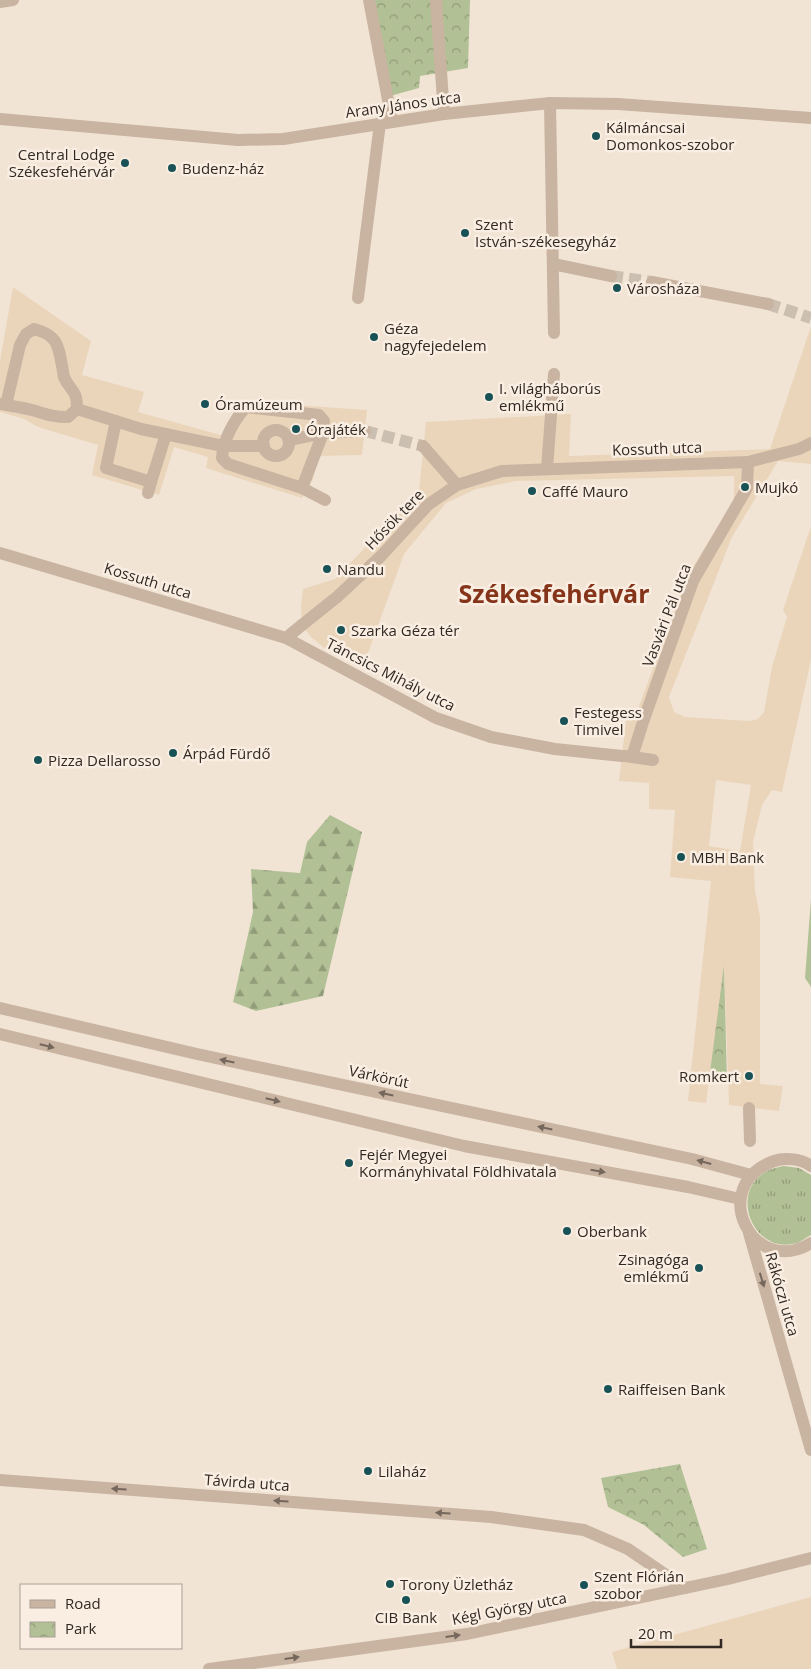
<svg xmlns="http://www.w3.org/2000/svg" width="811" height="1669" viewBox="0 0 811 1669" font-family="'Open Sans',sans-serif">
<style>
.grass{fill:url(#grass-tufts)}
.forest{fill:url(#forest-firs)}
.park{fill:url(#park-crowns)}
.plaza{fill:#ead5bb;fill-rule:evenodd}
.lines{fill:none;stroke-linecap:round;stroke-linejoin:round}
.pedestrian-tunnel{stroke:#cbbfb2;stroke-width:12;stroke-dasharray:12 6;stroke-linecap:butt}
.pedestrian{stroke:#c9b3a1;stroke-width:12}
.minor{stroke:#c9b3a1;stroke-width:12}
.tertiary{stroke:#c9b3a1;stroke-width:12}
.oneway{fill:#76675c}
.poi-dot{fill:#195256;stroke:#f9eee1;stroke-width:2}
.labels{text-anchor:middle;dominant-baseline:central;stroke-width:5;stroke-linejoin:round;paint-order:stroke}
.street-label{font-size:15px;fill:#332924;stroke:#f9eee1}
.poi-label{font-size:15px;fill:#332924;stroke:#f9eee1;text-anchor:start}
.town-label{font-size:25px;font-weight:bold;fill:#85341a;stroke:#f9eee1}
</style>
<defs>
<pattern id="grass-tufts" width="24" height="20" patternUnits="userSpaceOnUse" patternTransform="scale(1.25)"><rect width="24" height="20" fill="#b2c095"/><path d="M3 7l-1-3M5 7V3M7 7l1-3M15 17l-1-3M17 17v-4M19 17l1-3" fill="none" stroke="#919c79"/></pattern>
<pattern id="forest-firs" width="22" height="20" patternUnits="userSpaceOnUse" patternTransform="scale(1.25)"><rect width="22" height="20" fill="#b2c095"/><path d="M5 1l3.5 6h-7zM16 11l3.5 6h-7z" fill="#919c79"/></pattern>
<pattern id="park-crowns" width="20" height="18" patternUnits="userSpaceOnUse" patternTransform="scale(1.25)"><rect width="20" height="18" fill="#b2c095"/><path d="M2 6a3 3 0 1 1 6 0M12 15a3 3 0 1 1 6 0" fill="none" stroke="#919c79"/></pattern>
</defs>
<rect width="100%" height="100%" fill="#f1e4d5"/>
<g class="grass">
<polygon points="811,899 811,987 805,978"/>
<path d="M 784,1166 L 799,1168 L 811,1175 L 811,1235 C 807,1237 802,1241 797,1243 C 752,1256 727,1189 769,1170 C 773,1168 779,1167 784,1166 Z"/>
</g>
<polygon class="forest" points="330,815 362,832 323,996 256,1011 233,1002 253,912 251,869 300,873 307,842"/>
<g class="park">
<polygon points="371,0 470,0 468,68 420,76 419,88 390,96"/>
<polygon points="724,961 727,1084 708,1082"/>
<polygon points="680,1464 707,1549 683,1557 644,1525 608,1507 601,1478"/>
</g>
<g class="plaza">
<polygon points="13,287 91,341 82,375 144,392 138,412 224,436 240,413 265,403 367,410 362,455 319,456 313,479 302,498 206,468 208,457 174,447 159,495 92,475 98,445 38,427 24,419 0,412 0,361"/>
<path d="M 811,326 L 811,464 L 778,461 L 732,537 L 669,697 L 674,712 L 685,717 L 749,721 L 758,719 L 764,712 L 772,667 L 787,617 L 783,610 L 811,526 L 811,660 L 782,792 L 772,790 L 762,805 L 753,842 L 755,891 L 760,917 L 760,1084 L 783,1086 L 779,1111 L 729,1105 L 724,965 L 706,1103 L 688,1101 L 711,881 L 670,877 L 675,810 L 649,809 L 649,783 L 619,781 L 626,721 L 634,719 L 689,573 L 713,534 L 734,503 L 734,476 L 516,481 L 476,489 L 446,503 L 404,554 L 363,667 L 323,647 L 310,636 L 302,625 L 301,606 L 303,589 L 335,579 L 419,491 L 426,422 L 571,414 L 569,456 L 770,449 ZM 716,780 L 751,785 L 740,851 L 709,846 Z"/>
<polygon points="811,1597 811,1669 617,1669 612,1652"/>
</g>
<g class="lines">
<g class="pedestrian-tunnel">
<polyline points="611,276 652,282"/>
<polyline points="768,304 811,318"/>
<polyline points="365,431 423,446"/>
</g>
<g class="pedestrian">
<polyline points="369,0 392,121"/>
<polyline points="436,0 444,114"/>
<polyline points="550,103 554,333"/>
<polyline points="553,264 611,276"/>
<polyline points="652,282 768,304"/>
<polyline points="358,298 380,123"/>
<path d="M 0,404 C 11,406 22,407 32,410 C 46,414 53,417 68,417 L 77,409 C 77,388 71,393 64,377 C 63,374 63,369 62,366 C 58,344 57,335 34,329 L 26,334 L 20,345 L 6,405"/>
<polyline points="77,409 141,429 223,446 264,446"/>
<polyline points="116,421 106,468 151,482 148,493"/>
<circle cx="276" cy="443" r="13"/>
<polyline points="289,440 323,433 365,431"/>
<polyline points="423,446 457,485"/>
<polyline points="547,469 554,374"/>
<polyline points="151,482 166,434"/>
<path d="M 302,488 L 323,433 L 324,421 L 319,415 L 246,407 C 234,420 223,440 222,458 L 228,464 L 302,488 L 325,500"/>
<polyline points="302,625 337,597 381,556 429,504 457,485 502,471 748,462 799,449 811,443"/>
<polyline points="625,756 653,760"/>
<polyline points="632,757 643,722 693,581 747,488 748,462"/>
<polyline points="749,1108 750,1141"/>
</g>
<g class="minor">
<polyline points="0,2 13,0"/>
<polyline points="0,119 238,140 283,139 444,114 550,103 618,104 811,118"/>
<polyline points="0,553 286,638 436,718 491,737 555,749 622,756"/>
<polyline points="286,638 302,625"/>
<polyline points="749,1233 811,1450"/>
<polyline points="0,1480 491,1517 584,1530 628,1549 685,1588"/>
<polyline points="209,1669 467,1634 728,1579 811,1558"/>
</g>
<g class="tertiary">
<polyline points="0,1008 197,1054 692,1159 751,1175"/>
<polyline points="0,1034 464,1146 688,1187 740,1199"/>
<path d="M 811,1166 C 802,1159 785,1157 774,1161 C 706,1186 753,1279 811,1243"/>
</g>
</g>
<defs><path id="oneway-solid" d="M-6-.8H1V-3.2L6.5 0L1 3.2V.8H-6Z" transform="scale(1.25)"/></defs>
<g class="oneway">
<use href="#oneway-solid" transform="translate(47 1046) rotate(14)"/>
<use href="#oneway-solid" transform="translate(227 1061) rotate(-168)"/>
<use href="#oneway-solid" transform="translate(386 1094) rotate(-168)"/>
<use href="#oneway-solid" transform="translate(273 1100) rotate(14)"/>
<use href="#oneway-solid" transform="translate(545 1128) rotate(-168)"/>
<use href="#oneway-solid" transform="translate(704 1162) rotate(-165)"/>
<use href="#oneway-solid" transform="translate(598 1171) rotate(10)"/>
<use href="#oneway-solid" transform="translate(762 1280) rotate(73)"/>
<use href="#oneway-solid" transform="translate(119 1489) rotate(-176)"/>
<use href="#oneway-solid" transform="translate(281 1501) rotate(-176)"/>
<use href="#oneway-solid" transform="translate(443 1513) rotate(-176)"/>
<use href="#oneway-solid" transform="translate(453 1636) rotate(-8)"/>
<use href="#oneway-solid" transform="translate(292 1658) rotate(-8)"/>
</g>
<g class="poi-dot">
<circle cx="596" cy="136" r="5"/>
<circle cx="125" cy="163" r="5"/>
<circle cx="172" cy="168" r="5"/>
<circle cx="465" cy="233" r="5"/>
<circle cx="617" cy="288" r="5"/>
<circle cx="374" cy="337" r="5"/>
<circle cx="489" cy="397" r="5"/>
<circle cx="205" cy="404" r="5"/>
<circle cx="296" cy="429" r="5"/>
<circle cx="745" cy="487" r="5"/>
<circle cx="532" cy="491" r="5"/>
<circle cx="327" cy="569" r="5"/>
<circle cx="341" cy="630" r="5"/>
<circle cx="564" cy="721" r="5"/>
<circle cx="173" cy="753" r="5"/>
<circle cx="38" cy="760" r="5"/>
<circle cx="681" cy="857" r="5"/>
<circle cx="749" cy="1076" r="5"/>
<circle cx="349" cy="1163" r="5"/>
<circle cx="567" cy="1231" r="5"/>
<circle cx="699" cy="1268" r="5"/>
<circle cx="608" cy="1389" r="5"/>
<circle cx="368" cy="1471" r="5"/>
<circle cx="390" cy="1584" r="5"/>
<circle cx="584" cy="1585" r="5"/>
<circle cx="406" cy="1600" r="5"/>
</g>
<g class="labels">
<g class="street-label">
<text transform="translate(403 104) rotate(-8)">Arany János utca</text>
<text transform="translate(657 448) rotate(-2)">Kossuth utca</text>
<text transform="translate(394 519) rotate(-46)">Hősök tere</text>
<text transform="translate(148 580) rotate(17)">Kossuth utca</text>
<text transform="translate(666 615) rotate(-69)">Vasvári Pál utca</text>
<text transform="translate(391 674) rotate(27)">Táncsics Mihály utca</text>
<text transform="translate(379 1076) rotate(12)">Várkörút</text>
<text transform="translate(783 1294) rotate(74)">Rákóczi utca</text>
<text transform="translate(247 1482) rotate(4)">Távirda utca</text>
<text transform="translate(509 1608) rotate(-11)">Kégl György utca</text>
</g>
<g class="poi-label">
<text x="606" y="127">Kálmáncsai<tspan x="606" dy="17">Domonkos-szobor</tspan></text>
<text x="115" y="154" text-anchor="end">Central Lodge<tspan x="115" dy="17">Székesfehérvár</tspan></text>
<text x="182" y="168">Budenz-ház</text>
<text x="475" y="224">Szent<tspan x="475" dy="17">István-székesegyház</tspan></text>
<text x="627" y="288">Városháza</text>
<text x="384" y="328">Géza<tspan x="384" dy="17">nagyfejedelem</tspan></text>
<text x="499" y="388">I. világháborús<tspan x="499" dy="17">emlékmű</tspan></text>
<text x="215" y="404">Óramúzeum</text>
<text x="306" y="429">Órajáték</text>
<text x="755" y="487">Mujkó</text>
<text x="542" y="491">Caffé Mauro</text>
<text x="337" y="569">Nandu</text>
<text x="351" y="630">Szarka Géza tér</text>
<text x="574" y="712">Festegess<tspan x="574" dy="17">Timivel</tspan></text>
<text x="183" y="753">Árpád Fürdő</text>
<text x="48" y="760">Pizza Dellarosso</text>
<text x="691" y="857">MBH Bank</text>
<text x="739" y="1076" text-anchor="end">Romkert</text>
<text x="359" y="1154">Fejér Megyei<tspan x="359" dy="17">Kormányhivatal Földhivatala</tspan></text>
<text x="577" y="1231">Oberbank</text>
<text x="689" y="1259" text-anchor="end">Zsinagóga<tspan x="689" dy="17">emlékmű</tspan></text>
<text x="618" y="1389">Raiffeisen Bank</text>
<text x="378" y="1471">Lilaház</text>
<text x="594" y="1576">Szent Flórián<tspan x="594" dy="17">szobor</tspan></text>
<text x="400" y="1584">Torony Üzletház</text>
<text x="406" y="1617" text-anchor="middle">CIB Bank</text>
</g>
<g class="town-label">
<text x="554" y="593">Székesfehérvár</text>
</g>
</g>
<rect x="20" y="1584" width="162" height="65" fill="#f9eee1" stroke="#aa9f95"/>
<rect x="30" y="1600" width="25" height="8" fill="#c9b3a1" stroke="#aa9f95"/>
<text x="65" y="1609" font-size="15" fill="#332924">Road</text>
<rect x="30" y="1622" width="25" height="15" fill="url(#park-crowns)" stroke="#aa9f95"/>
<text x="65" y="1634" font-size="15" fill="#332924">Park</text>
<path d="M631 1639v8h90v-8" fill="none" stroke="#332924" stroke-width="2.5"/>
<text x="638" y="1639" font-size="15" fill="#332924" stroke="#f9eee1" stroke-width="4" paint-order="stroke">20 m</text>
</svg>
